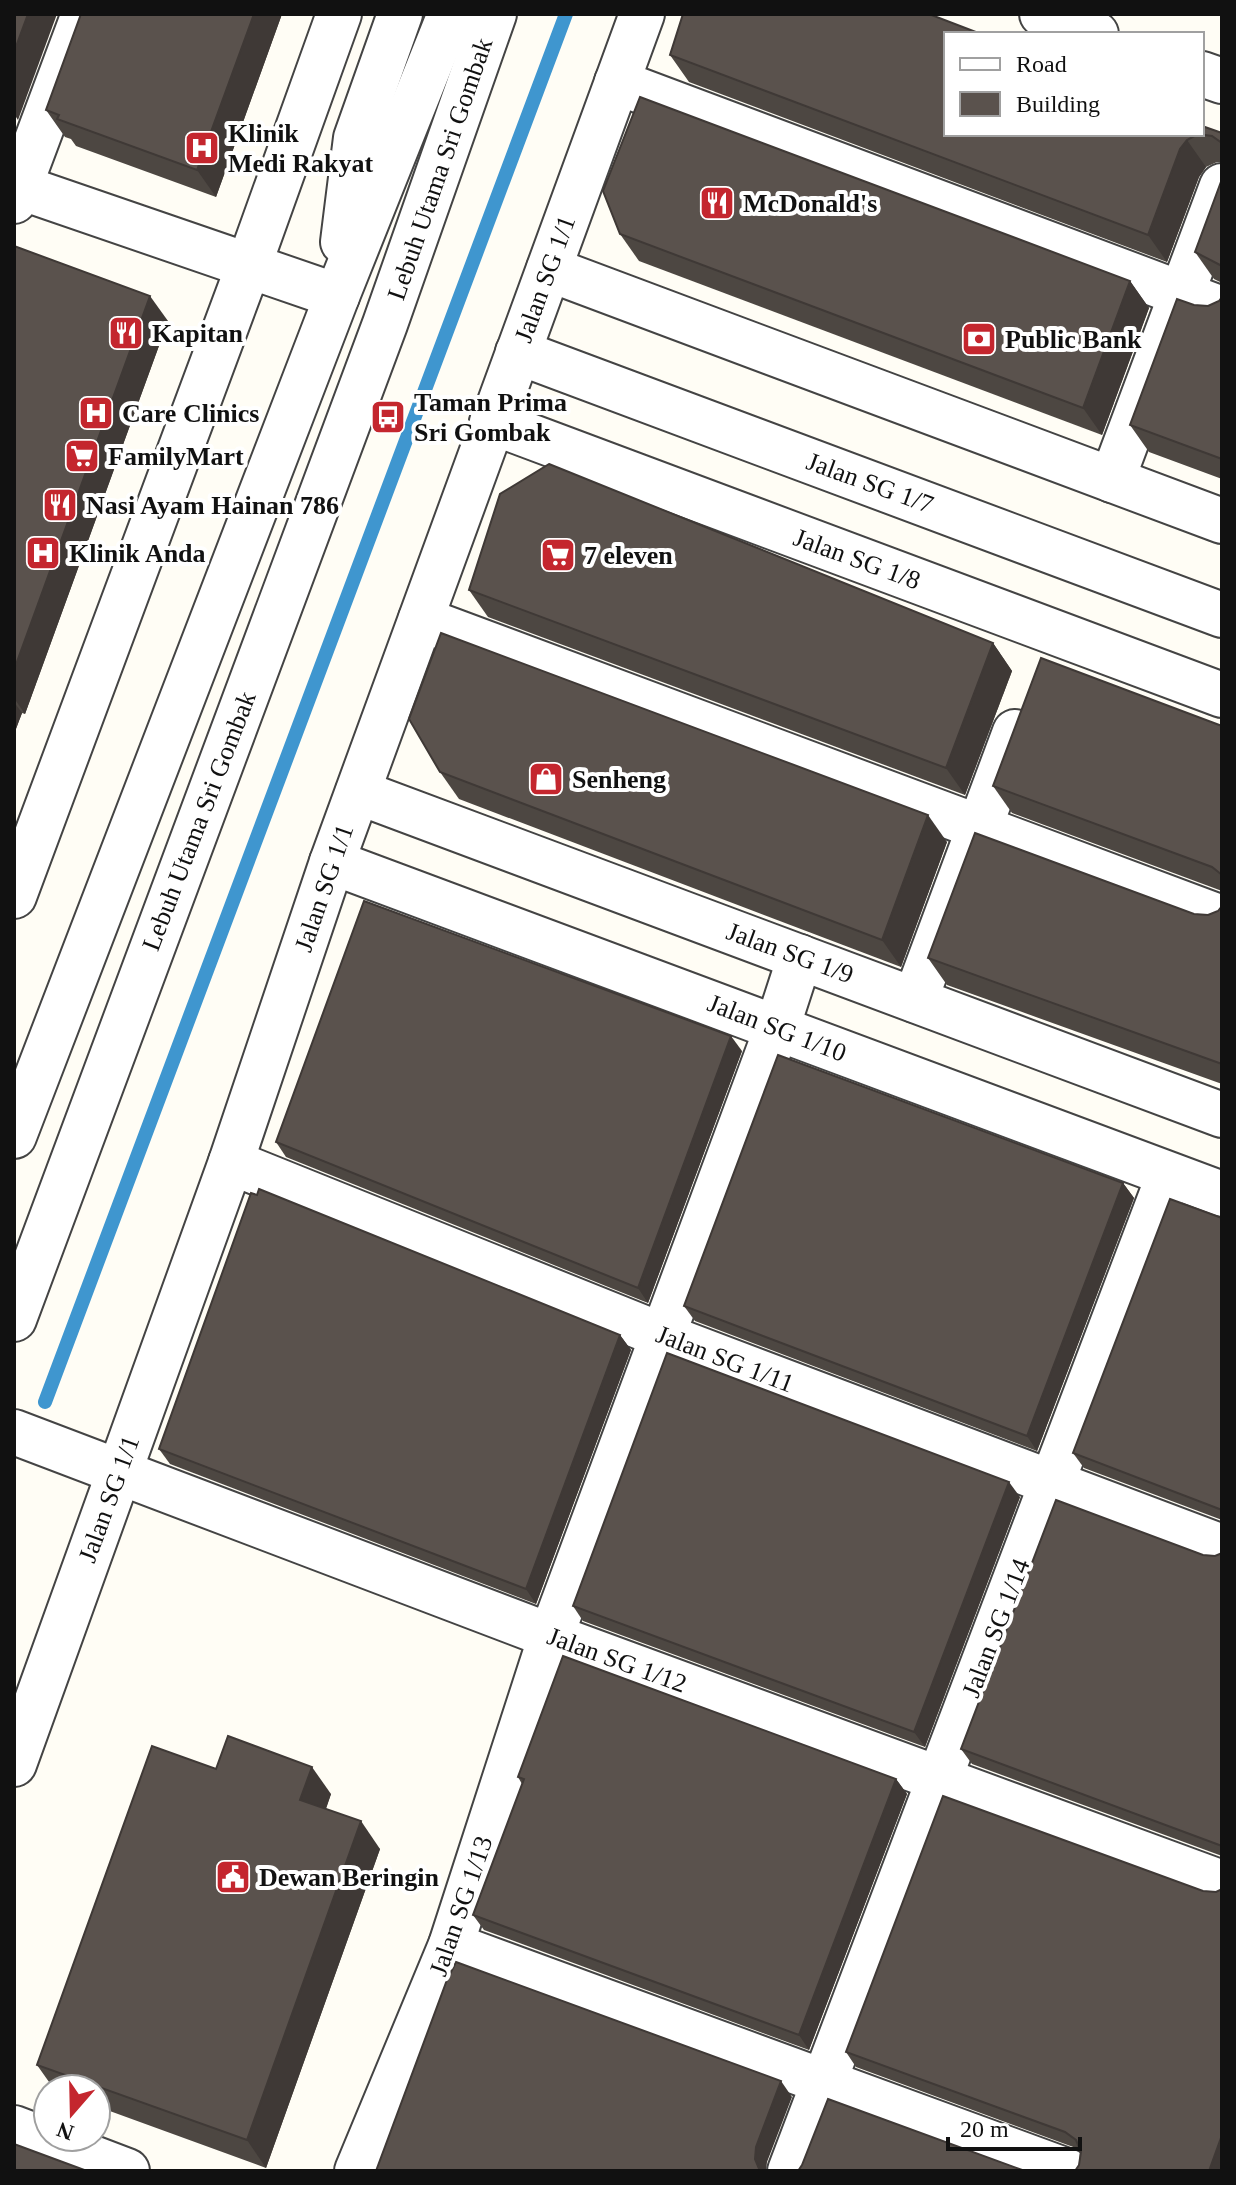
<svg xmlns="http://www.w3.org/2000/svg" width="1236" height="2185" viewBox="0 0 1236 2185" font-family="'Times New Roman',serif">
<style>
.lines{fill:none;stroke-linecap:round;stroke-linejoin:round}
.stream{stroke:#3f96cf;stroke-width:14}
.minor-casing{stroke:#444;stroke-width:48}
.minor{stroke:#fff;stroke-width:44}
.wall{fill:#4d4742}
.shaded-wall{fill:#3f3936}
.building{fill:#5a524d;stroke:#3f3936;stroke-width:2}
.labels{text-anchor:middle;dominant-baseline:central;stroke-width:8;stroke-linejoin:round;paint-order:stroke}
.poi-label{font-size:26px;font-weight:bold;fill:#111;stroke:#fff;text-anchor:start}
.street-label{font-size:26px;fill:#111;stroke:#fff}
</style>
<rect width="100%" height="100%" fill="#fffdf5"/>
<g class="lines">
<polyline class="stream" points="45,1402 566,14"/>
<g class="minor-casing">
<g id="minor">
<polyline points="1042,14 1096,34"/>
<polyline points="1202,74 1222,81"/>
<polyline points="617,82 1222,309"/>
<polyline points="14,185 337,296"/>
<polyline points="14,201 84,14"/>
<polyline points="343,242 356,138 400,14"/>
<polyline points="549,269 1222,521"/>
<polyline points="518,352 1222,615"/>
<polyline points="492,422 1222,695"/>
<polyline points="1112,480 1222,186"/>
<polyline points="421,619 1222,918"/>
<polyline points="358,792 1222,1115"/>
<polyline points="332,862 1222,1194"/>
<polyline points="14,896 249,265 339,14"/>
<polyline points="915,1000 1015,732"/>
<polyline points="14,1136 337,296 450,14"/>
<polyline points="231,1162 661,1335 1222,1547"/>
<polyline points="14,1319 385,324 494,14"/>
<polyline points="14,1432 551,1636 1222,1883"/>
<polyline points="14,1764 231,1162 332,862 642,14"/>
<polyline points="451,1945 1067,2171"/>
<polyline points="14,2128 127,2171"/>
<polyline points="357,2171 451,1945 551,1636 777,1028 800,957"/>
<polyline points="790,2171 1169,1175"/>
</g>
</g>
<use href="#minor" class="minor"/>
</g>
<g class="wall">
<polygon points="81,14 282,14 216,197 76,146 71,139 65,137 46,110"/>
<polygon points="946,34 1222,133 1222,162 1217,162 1206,167 1199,177 1167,262 689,82 670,55"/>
<polygon points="1222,179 1222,283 1214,279 1195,252"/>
<polygon points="620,234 1130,281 1149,308 1102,435 639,261"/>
<polygon points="14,246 168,321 25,714 22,713 14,734"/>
<polygon points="1222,297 1222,479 1149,452 1130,425 1194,305 1208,306 1219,301"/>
<polygon points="469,590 993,643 1012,671 965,795 488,617"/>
<polygon points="1222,726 1222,891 1012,813 993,786"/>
<polygon points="440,772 947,842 901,967 459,799"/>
<polygon points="1222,906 1222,1084 947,985 928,958 1194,914 1208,915 1218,911"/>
<polygon points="742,1051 648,1303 286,1157 276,1142"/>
<polygon points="1123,1183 1134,1198 1037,1451 695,1321 684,1306"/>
<polygon points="1222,1218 1222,1520 1084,1468 1073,1453"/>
<polygon points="620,1335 631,1350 536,1604 170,1464 159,1449"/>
<polygon points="1020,1497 925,1747 583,1621 573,1606"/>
<polygon points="1222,1553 1222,1856 972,1764 961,1749 1203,1555 1215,1556"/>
<polygon points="216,1769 331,1794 326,1809 380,1849 266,2168 96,2106 96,2089 54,2089 37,2065"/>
<polygon points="518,1777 896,1779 907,1794 809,2050 484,1930 473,1915 522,1784"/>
<polygon points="1203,1891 1216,1892 1079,2165 1080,2151 1076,2148 856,2067 846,2052"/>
</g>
<g class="shaded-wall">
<polygon points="28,14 57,14 18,120 14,114 14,52"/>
<polygon points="254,14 282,14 216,197 197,170"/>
<polygon points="1187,140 1206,167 1199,177 1167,262 1148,235 1180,149"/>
<polygon points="1130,281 1149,308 1102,435 1083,408"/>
<polygon points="150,296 168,321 25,714 14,698 14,670"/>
<polygon points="993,643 1012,671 965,795 946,768"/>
<polygon points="14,702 22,713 14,734"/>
<polygon points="928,815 947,842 901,967 882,940"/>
<polygon points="731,1036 742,1051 648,1303 638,1288"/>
<polygon points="1123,1183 1134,1198 1037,1451 1027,1436"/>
<polygon points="620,1335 631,1350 536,1604 526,1589"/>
<polygon points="1009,1482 1020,1497 925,1747 914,1732"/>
<polygon points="312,1767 331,1794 319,1827 300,1800"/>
<polygon points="896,1779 907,1794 809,2050 799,2035"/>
<polygon points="361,1821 380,1849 266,2168 247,2140"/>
<polygon points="781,2081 792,2097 767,2162 766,2171 760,2171 755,2159 756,2147"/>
<polygon points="1222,2135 1222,2171 1209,2171"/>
</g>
<g class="building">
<polygon points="14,14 28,14 14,52"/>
<polygon points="81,14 254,14 197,170 57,119 59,115 46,110"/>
<polygon points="683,14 929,14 981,34 946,34 946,134 1202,134 1202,126 1222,133 1222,143 1212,136 1198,134 1187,140 1180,149 1148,235 670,55"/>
<polygon points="640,97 1130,281 1083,408 620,234 603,191"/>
<polygon points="1222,179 1222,266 1195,252"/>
<polygon points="14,246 150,296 14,670"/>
<polygon points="1222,297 1222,459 1130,425 1177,299 1194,305 1208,306 1219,301"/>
<polygon points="549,464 993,643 946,768 469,590 500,494"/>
<polygon points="441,633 928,815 882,940 440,772 409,719"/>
<polygon points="1041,658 1222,726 1222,875 1212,867 993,786"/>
<polygon points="975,833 1194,914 1208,915 1218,911 1222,906 1222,1064 928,958"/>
<polygon points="364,901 731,1036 638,1288 276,1142"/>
<polygon points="778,1055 1123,1183 1027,1436 684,1306"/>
<polygon points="259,1189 620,1335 526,1589 159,1449 251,1193 257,1195"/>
<polygon points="1170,1199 1222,1218 1222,1510 1073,1453"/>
<polygon points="667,1353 1009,1482 914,1732 573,1606"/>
<polygon points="1056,1500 1203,1555 1215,1556 1222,1553 1222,1846 961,1749"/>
<polygon points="563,1656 896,1779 799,2035 473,1915 524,1779 518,1777"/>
<polygon points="228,1736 312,1767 300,1800 361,1821 247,2140 37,2065 152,1746 216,1769"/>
<polygon points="943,1796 1203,1891 1216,1892 1222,1889 1222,2135 1209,2171 1075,2171 1079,2165 1081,2152 1076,2140 1065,2132 846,2052"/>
<polygon points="456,1962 781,2081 756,2147 755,2159 760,2171 376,2171 447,1980"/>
<polygon points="828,2099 1025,2171 798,2171 802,2165"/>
<polygon points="14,2144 87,2171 14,2171"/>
</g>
<defs>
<g id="hospital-square" transform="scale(1.8)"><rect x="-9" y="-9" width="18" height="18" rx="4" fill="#c4262e" stroke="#fff"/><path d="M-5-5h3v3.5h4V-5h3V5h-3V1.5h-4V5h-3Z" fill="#fff"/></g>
<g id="restaurant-square" transform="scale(1.8)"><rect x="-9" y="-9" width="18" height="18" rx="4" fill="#c4262e" stroke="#fff"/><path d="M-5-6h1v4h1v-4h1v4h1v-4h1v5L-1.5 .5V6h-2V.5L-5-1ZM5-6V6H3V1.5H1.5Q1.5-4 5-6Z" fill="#fff"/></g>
<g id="bank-square" transform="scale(1.8)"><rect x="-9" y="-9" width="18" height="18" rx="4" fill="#c4262e" stroke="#fff"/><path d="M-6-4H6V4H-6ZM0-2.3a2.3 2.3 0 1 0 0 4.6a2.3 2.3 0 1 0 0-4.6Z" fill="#fff"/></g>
<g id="bus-square" transform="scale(1.8)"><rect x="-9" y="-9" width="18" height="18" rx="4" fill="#c4262e" stroke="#fff"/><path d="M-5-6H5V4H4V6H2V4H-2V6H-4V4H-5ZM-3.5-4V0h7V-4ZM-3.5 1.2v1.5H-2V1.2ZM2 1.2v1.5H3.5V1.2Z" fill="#fff"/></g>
<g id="supermarket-square" transform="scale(1.8)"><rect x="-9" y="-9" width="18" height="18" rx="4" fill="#c4262e" stroke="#fff"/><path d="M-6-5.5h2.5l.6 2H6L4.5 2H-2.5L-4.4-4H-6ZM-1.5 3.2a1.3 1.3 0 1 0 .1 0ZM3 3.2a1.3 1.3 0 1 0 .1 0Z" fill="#fff"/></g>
<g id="shop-square" transform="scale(1.8)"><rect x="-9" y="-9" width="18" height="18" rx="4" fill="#c4262e" stroke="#fff"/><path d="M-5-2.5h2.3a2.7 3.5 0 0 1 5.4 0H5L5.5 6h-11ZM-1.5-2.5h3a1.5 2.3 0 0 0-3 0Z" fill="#fff"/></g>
<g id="civic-square" transform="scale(1.8)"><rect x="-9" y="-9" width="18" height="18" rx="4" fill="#c4262e" stroke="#fff"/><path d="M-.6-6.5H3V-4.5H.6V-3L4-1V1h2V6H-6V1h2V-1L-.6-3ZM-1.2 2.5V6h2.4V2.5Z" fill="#fff"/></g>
</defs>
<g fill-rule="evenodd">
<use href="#hospital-square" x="202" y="148"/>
<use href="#restaurant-square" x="717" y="203"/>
<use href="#restaurant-square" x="126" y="333"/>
<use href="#bank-square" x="979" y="339"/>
<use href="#hospital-square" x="96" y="413"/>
<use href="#bus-square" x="388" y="417"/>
<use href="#supermarket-square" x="82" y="456"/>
<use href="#restaurant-square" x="60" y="505"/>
<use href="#hospital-square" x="43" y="553"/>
<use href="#supermarket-square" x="558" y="555"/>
<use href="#shop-square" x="546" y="779"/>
<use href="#civic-square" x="233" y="1877"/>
</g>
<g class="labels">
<g class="poi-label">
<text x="228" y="133">Klinik<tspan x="228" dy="30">Medi Rakyat</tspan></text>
<text x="743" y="203">McDonald's</text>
<text x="152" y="333">Kapitan</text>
<text x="1005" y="339">Public Bank</text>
<text x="414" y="402">Taman Prima<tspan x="414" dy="30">Sri Gombak</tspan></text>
<text x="122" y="413">Care Clinics</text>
<text x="108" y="456">FamilyMart</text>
<text x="86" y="505">Nasi Ayam Hainan 786</text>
<text x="69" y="553">Klinik Anda</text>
<text x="584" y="555">7 eleven</text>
<text x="572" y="779">Senheng</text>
<text x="259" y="1877">Dewan Beringin</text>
</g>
<g class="street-label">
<text transform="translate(440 169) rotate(-71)">Lebuh Utama Sri Gombak</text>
<text transform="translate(545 279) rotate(-70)">Jalan SG 1/1</text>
<text transform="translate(870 483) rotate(20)">Jalan SG 1/7</text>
<text transform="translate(857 559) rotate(20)">Jalan SG 1/8</text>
<text transform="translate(199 821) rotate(-69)">Lebuh Utama Sri Gombak</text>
<text transform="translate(324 888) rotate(-71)">Jalan SG 1/1</text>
<text transform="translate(790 953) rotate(20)">Jalan SG 1/9</text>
<text transform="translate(777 1028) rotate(21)">Jalan SG 1/10</text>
<text transform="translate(725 1359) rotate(21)">Jalan SG 1/11</text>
<text transform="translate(109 1499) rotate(-70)">Jalan SG 1/1</text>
<text transform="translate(996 1628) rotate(-69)">Jalan SG 1/14</text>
<text transform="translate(617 1660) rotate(20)">Jalan SG 1/12</text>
<text transform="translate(461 1906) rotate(-71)">Jalan SG 1/13</text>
</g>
</g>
<rect width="1236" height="2185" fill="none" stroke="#111111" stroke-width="32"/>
<rect x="944" y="32" width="260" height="104" fill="#ffffff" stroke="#a0a0a0" stroke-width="2"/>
<rect x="960" y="58" width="40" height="12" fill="#ffffff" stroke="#a0a0a0" stroke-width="2"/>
<text x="1016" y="72" font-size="24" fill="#111111">Road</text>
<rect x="960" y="92" width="40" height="24" fill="#5a524d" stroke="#a0a0a0" stroke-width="2"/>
<text x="1016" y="112" font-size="24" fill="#111111">Building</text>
<g transform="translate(72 2113) rotate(200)"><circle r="38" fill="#ffffff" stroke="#a0a0a0" stroke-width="2"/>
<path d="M0-6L14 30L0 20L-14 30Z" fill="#c4262e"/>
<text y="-12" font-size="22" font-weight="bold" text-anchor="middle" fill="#111111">N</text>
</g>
<path d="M948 2137v12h132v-12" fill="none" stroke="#111111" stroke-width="4"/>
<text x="960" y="2137" font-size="24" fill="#111111" stroke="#ffffff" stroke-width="6" paint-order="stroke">20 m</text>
</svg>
